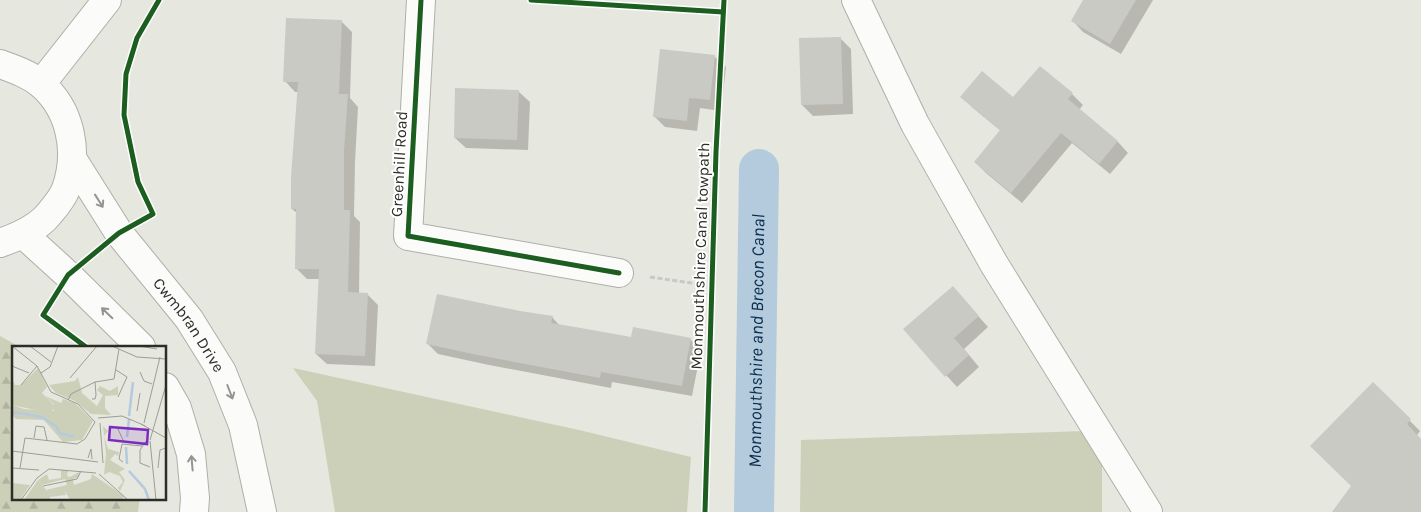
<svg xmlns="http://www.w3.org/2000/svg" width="1421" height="512" viewBox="0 0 1421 512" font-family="Karla,sans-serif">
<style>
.grass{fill:#cdd0b9}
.forest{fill:url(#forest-firs)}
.shadow{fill:#0003}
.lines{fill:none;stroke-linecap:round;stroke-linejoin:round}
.canal{stroke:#b4cadd;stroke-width:40}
.building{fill:#c9cac3}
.minor-casing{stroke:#aeafa9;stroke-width:30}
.major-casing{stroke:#aeafa9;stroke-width:30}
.path{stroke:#c8c8c6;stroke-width:3;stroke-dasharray:5 2.5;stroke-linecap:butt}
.minor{stroke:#fbfbfa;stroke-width:28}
.major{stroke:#fbfbfa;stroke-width:28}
.cycleway-casing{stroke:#fff;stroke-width:8}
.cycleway{stroke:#1b5e20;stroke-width:5}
.oneway{stroke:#949490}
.labels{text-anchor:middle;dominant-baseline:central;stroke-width:4;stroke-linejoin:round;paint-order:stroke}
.street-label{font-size:16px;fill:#2c2d27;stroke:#fff}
.water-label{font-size:18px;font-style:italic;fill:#0a2e4c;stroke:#fff}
.inset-river{fill:none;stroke:#b4cadd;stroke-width:2.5}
.inset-road{fill:none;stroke:#9c9d95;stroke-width:1}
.view{fill:#7b2cbf;fill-opacity:0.15;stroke:#7b2cbf;stroke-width:2.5}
.inset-edge{fill:none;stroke:#2c2d27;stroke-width:2.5}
</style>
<defs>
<pattern id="forest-firs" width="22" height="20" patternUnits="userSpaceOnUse" patternTransform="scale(1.25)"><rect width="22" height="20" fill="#cdd0b9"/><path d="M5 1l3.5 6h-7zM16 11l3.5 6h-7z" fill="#b0b39f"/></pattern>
</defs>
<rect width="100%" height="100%" fill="#e6e7de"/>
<g class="grass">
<polygon points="293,368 579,430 691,457 687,512 335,512 317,401"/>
<polygon points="1085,431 1100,452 1102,465 1102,512 800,512 801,440"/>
</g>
<polygon class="forest" points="0,336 20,347 14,347 14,498 140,498 138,512 0,512"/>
<g class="shadow">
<polygon points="1085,0 1153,0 1121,54 1083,32 1073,21"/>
<polygon points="342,22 352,32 350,98 358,107 355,162 354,216 360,222 359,294 367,294 378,305 375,366 327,364 316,354 320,279 307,279 296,268 297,213 292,209 298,92 295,92 285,81"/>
<polygon points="840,38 851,49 853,114 813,116 802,105"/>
<polygon points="715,57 726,67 721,111 700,108 697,131 665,127 654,116"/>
<polygon points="1040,68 1072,94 1083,105 1079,110 1118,142 1128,153 1110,174 1072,143 1022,203 986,173 975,162 1001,131 973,108 962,97 1014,99"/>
<polygon points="519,92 530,102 528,150 466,148 455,138"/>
<polygon points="963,299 988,327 964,349 979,367 957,387 905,330"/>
<polygon points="552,317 560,326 632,338 690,339 701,350 692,396 612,382 611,388 489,365 438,354 427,343"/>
<polygon points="1373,384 1420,431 1417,435 1421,440 1421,512 1333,512 1353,486"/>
</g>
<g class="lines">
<path class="canal" id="s1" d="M 754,512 L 759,169"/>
</g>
<g class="building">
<polygon points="1083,0 1136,0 1110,44 1071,21"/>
<polygon points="286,18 342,20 339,94 348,94 344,151 344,210 350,210 348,292 368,293 365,356 315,354 319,269 295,269 296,209 291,209 291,177 298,82 283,82"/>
<polygon points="841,37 843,104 801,105 799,38"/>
<polygon points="660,49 715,55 710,100 689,98 687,121 653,117"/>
<polygon points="1040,66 1073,93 1068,99 1118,141 1099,164 1061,133 1011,193 974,162 1000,130 960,97 982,71 1013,97"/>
<polygon points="455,88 519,90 517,140 454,138"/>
<polygon points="953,286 979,316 954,338 969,355 945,377 903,329"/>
<polygon points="437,294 520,311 553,316 551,323 581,328 631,337 633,327 691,338 682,386 601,372 600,378 478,355 426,344"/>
<polygon points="1373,382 1411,419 1407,424 1421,439 1421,512 1332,512 1351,486 1310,446"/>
</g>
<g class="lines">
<g class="minor-casing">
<g id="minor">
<polyline points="421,0 408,236 619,273"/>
<polyline points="856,0 915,124 994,264 1148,512"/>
<polyline points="41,84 107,0"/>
<path id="s2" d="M 73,160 L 119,233 L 189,319 L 222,372 L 243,425 L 262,512"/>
<polyline points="23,234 68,275 141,347"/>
<polyline points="165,387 177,408 191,454 195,498 194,512"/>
</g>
</g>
<g class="major-casing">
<path id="major" d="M 0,64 C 14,69 29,74 41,84 C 71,110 79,152 66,189 C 63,197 55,207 49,214 C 37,229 17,237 0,243"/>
</g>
<polyline class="path" points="650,277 712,286"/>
<use href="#minor" class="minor"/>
<use href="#major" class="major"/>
<g class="cycleway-casing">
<g id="cycleway">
<polyline points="421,0 408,236 619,273"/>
<polyline points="531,0 723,12"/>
<polyline points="86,347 43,315 68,275 119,233 153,214 138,182 124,115 126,74 137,38 159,0"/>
<polyline points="705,512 716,152 724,0"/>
</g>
</g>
<use href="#cycleway" class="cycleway"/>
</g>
<defs><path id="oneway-shaft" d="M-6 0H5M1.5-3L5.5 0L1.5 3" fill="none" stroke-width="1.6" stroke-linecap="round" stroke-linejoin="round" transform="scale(1.25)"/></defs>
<g class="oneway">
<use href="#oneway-shaft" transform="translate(99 201) rotate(58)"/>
<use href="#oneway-shaft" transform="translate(107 313) rotate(-136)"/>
<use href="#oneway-shaft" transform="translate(230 392) rotate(69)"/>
<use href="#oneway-shaft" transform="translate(192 463) rotate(-95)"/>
</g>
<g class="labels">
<g class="street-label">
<text transform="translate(399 164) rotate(-87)">Greenhill Road</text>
<text transform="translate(700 256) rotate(-88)">Monmouthshire Canal towpath</text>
<text stroke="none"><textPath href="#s2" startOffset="202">Cwmbran Drive</textPath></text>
</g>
<g class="water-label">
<text stroke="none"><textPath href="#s1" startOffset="171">Monmouthshire and Brecon Canal</textPath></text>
</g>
</g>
<g transform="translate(12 346)">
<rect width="154" height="154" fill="#e6e7de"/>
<path d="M 26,22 L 35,41 L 30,47 L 44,61 L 38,67 L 0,59 L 0,32 L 3,39 L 9,39 ZM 80,128 L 112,150 L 110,154 L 73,154 ZM 26,134 L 38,149 L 52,142 L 54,149 L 38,151 L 38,154 L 12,154 Z" fill="#cdd0b9"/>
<path d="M 66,31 L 70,47 L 85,60 L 91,49 L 85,44 L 88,40 L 98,45 L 106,40 L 106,49 L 93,50 L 93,62 L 99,69 L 79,68 L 63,55 L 44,47 L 37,39 L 63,35 ZM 33,50 L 49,57 L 51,53 L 63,57 L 81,75 L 70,94 L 51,96 L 32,74 L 4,73 L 0,69 L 0,59 L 12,63 L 42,65 L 42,58 ZM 91,80 L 96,85 L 92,90 L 96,103 L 107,106 L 106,110 L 103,108 L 98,114 L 113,123 L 107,126 L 113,134 L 108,145 L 106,142 L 111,136 L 108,130 L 97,126 L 92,129 L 94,108 ZM 49,124 L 56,124 L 55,130 L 58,131 L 67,126 L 67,131 L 61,133 L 62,139 L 79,133 L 78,149 L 73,154 L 58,154 L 52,143 L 38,149 L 34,144 L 55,139 L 53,133 L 30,139 L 26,134 L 35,128 L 37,134 L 49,132 ZM 0,137 L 18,139 L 8,154 L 0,153 Z" fill="#cdd0b9"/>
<path class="inset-river" d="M 0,66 L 30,71 L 45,81 L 47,87 L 62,91M 117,70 L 121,36M 115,91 L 117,73M 114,101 L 115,118M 117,125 L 133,143 L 137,154"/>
<path class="inset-road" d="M 0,0 L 25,20 L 39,46 L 66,58 L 83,76M 18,0 L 39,16M 100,0 L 125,11 L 154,13M 127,0 L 145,3M 0,20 L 17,27M 104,24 L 115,31 L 106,51M 128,26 L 132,35 L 140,38M 29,27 L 38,21 L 46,0M 58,32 L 85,0M 9,39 L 25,20M 80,53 L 83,53 L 84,49 L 83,36M 56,54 L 59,48 L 83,36 L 102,33 L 107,3M 125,65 L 128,47M 86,72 L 110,70 L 129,78M 88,77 L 91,117M 132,77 L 148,11M 133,80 L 129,78 L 154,92M 105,81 L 112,96M 22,92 L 24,80 L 32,81 L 35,94M 138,94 L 154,39M 134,95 L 128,104 L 128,117 L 138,121M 138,95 L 144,154M 0,105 L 86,116M 76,112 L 79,103 L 80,113M 111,116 L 107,113 L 110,98 L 130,100M 0,122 L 27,124M 8,122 L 13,92 L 65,98 L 73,93 L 83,76M 146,122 L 148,104 L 154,102M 87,128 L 116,154M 31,140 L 65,133 L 69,125M 9,154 L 25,132 L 37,123 L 84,127"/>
<path class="view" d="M 98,81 L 136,84 L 135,98 L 97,94 Z"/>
<rect width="154" height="154" class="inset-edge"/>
</g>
</svg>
